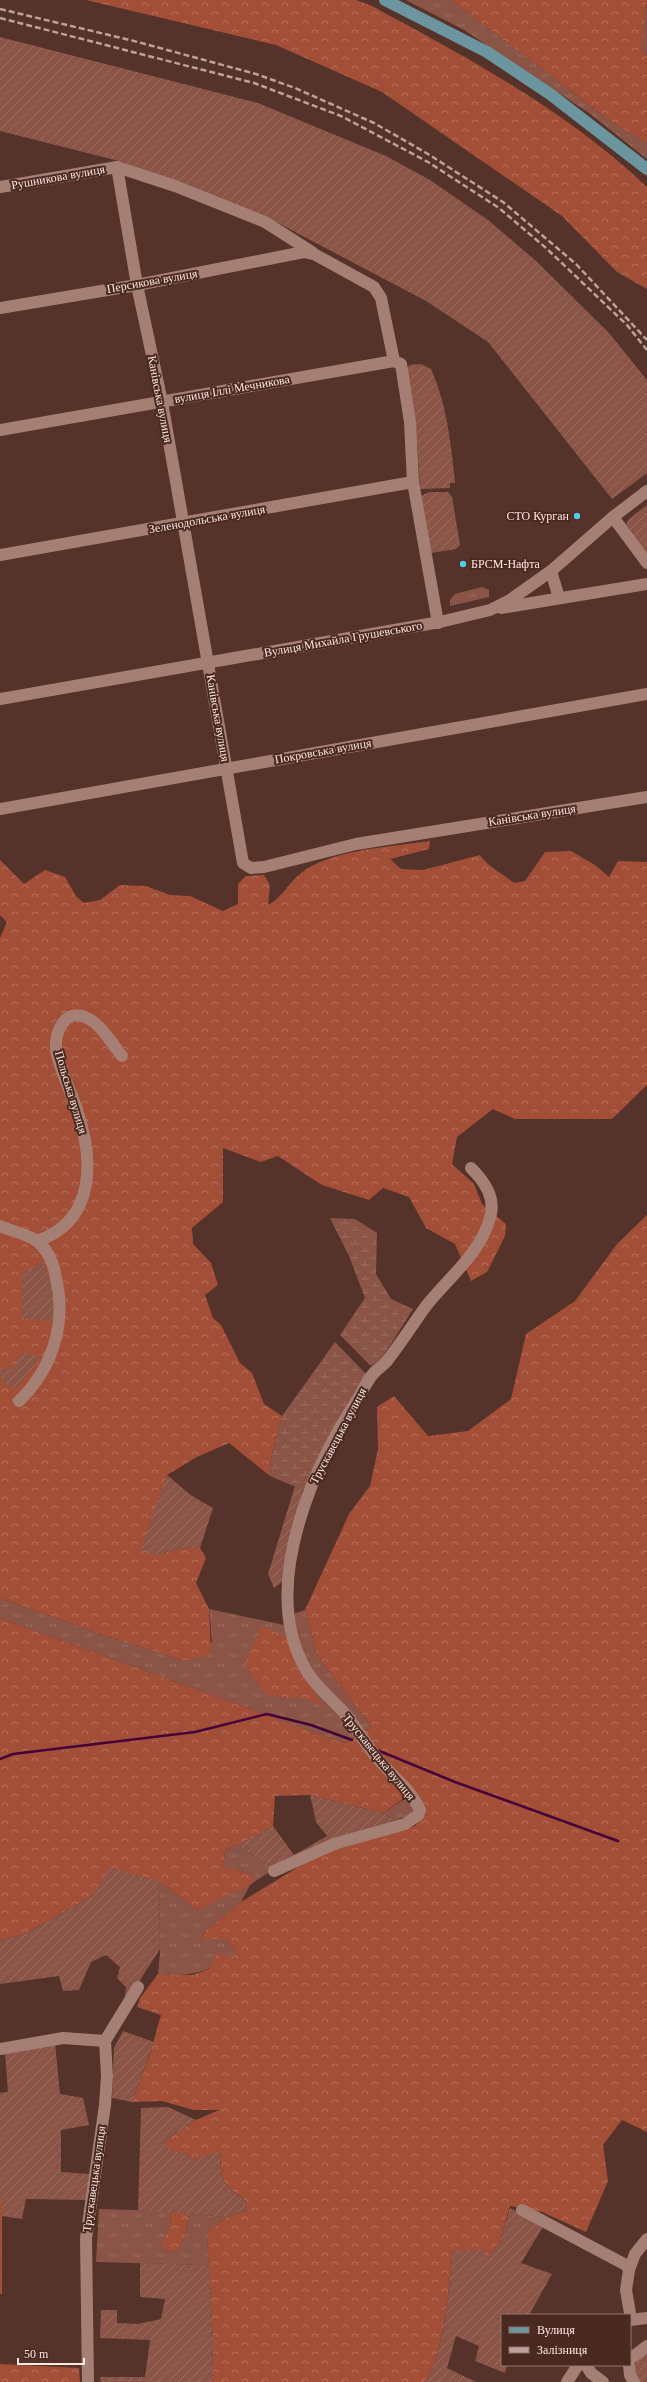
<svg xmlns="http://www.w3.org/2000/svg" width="647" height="2382" viewBox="0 0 647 2382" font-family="'Times New Roman',serif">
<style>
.grass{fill:url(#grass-tufts)}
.forest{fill:url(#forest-crowns)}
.wetland{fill:url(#wetland-marsh)}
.garden{fill:url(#garden-furrows)}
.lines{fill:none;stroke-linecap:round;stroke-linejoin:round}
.stream{stroke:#45003a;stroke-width:2.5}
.minor{stroke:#a67f74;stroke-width:12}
.major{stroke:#6b959f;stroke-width:12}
.rail{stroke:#bda29b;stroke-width:2.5;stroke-dasharray:6 3;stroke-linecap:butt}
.poi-dot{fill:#58c9e3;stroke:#492920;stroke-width:1.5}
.labels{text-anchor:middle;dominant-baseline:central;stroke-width:4;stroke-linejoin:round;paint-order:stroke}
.street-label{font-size:12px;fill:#fee8e2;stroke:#492920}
.poi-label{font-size:12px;fill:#fee8e2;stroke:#492920;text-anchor:end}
</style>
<defs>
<pattern id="grass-tufts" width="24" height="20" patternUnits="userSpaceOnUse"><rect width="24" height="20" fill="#8a5547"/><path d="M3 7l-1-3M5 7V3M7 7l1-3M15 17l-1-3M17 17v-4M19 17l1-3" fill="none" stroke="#9c6d61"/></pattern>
<pattern id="forest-crowns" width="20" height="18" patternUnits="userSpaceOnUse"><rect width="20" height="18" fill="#a34e37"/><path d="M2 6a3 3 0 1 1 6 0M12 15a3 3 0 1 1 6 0" fill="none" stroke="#b5705d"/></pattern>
<pattern id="wetland-marsh" width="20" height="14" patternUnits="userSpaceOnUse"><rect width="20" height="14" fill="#8a5547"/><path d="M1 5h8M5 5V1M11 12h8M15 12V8" fill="none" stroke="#9c6d61"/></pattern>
<pattern id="garden-furrows" width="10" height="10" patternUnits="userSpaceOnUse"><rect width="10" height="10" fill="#8a5547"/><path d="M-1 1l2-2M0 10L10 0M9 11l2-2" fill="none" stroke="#9c6d61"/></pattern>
</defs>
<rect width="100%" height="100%" fill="#55332a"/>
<g class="grass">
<polygon points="406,0 451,0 613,123 647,143 647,159 589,113 464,30"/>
<polygon points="647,7 647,56 641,49 644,12"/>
<polygon points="482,587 489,590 489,597 450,606 450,600 455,594"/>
<polygon points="0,1598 100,1634 184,1661 212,1642 209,1609 284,1625 293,1614 305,1610 318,1657 372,1727 344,1743 0,1618"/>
<polygon points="405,1795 414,1809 409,1815 396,1820 383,1813 403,1800"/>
<path d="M 237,1845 L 274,1869 L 250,1885 L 241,1902 L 206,1930 L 200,1939 L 227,1939 L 235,1952 C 232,1958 227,1960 220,1963 C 199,1975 182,1976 158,1974 L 160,1954 L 159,1881 L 197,1910 L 255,1876 L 235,1869 L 223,1869 L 225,1850 Z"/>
<polygon points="99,2209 171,2211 170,2226 160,2246 170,2253 179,2249 186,2233 189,2214 227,2217 207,2232 209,2265 96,2262"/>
</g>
<g class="forest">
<path d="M 86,0 L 356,0 L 372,6 C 468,58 567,111 647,187 L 647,289 L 617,272 L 562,216 L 382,92 L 276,45 Z"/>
<polygon points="451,0 647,0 641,49 647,56 647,143 613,123"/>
<path d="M 430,841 L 429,849 L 390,859 L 401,869 L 423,870 L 480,855 C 488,867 503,874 514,883 L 525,881 L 545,852 L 571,851 L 595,865 L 609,877 L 618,861 L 647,862 L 647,1085 L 612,1119 L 515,1119 L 493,1109 L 457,1137 L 452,1164 L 474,1184 L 482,1204 L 506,1224 L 505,1236 L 487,1272 L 471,1281 L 455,1244 L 426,1228 L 409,1197 L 383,1188 L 369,1200 L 322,1185 L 278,1156 L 261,1162 L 223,1148 L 223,1202 L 192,1228 L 193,1244 L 211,1263 L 218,1285 L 205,1295 L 213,1318 L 221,1325 L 240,1363 L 252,1373 L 264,1404 L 282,1416 L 271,1459 L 270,1476 L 229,1443 L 197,1457 L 167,1475 L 154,1555 L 184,1548 L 200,1548 L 206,1558 L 196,1583 L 209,1609 L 211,1654 L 184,1661 L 100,1634 L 0,1598 L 0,938 L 7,922 L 0,915 L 0,860 L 24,884 L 45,870 L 65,877 L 76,896 L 84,903 L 100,900 L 120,885 L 146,886 L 170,895 L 190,896 L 223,911 L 238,904 L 238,884 L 246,876 L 264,875 L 270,885 L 268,905 C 283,897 289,882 301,873 C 331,849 392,847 430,841 Z"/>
<path d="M 647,1215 L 647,2132 L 622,2120 L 603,2145 L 608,2181 L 586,2232 L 542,2212 L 510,2206 L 499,2243 L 489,2257 L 452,2251 C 450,2285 444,2355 425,2382 L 212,2382 L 213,2338 L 207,2232 L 227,2217 L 247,2210 L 246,2201 C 223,2183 219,2182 221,2152 L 192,2160 L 187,2154 L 168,2151 L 166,2140 L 196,2120 L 219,2110 L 194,2110 L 162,2101 L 132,2102 L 150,2054 L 161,2015 L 137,2007 L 140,1998 L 158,1974 L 193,1975 L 209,1969 L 217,1953 L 232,1957 L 235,1952 L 227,1939 L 200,1939 L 206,1930 L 241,1902 L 318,1855 L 415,1826 L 426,1811 L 409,1784 L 403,1799 L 383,1813 L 310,1795 L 275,1796 L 273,1826 L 251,1839 L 225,1850 L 223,1868 L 235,1869 L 255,1876 L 250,1885 L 197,1910 L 159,1881 L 94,1895 L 23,1935 L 0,1940 L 0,1618 L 344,1743 L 372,1727 L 318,1657 L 305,1610 L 349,1514 L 370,1486 L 378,1449 L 377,1407 L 394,1396 L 428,1436 L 468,1431 L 511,1399 L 526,1334 L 575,1301 L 617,1244 Z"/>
<polygon points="261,1626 288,1637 300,1669 323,1707 301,1697 289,1698 266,1695 245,1665"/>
<rect x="0" y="2196" width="2" height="98"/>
<polygon points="171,2211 189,2214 186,2233 179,2249 170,2253 160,2246 170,2226"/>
<polygon points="0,2364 79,2368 80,2382 0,2382"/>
</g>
<g class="wetland">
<polygon points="330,1218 355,1219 377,1233 376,1274 391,1299 413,1309 382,1358 371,1366 340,1335 365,1298 349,1256"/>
<polygon points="335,1342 367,1375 338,1423 303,1490 270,1476 271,1459 282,1416"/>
</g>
<g class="garden">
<polygon points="0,37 258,103 386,156 430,180 488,220 535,260 609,333 647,380 647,473 612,499 488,342 426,301 278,223 119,161 0,131"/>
<path d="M 421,364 L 431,369 C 447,405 451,443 455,483 L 450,483 L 450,488 L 420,489 L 417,441 L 405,369 L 410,365 Z"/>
<polygon points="429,492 448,492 452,497 460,545 456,549 431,553 421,496"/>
<polygon points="647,505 647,556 626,524 629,519"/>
<polygon points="43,1261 57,1301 56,1322 22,1318 22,1273"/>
<polygon points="23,1352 41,1357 16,1389 2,1382 0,1368 12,1369"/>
<polygon points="167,1475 192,1496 213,1508 200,1548 184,1548 154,1555 141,1548"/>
<polygon points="295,1486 303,1490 291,1541 285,1580 274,1588 268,1574"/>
<polygon points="310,1795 383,1813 396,1820 333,1839 274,1869 237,1845 273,1826 294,1855 327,1836 316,1822"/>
<polygon points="109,1867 159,1881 160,1949 124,2005 126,1987 117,1978 120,1967 106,1955 91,1962 79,1990 63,1991 59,1976 0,1984 0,1940 23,1935 94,1895"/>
<polygon points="123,2031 154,2042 132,2102 112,2098 114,2048"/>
<polygon points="55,2043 60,2094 83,2098 89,2125 61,2130 61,2172 89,2174 87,2200 26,2199 22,2219 2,2216 2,2196 0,2196 0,2093 8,2092 5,2053"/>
<path d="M 168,2107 L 196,2120 L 166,2140 L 168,2150 L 187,2154 L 192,2160 L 221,2151 C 219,2182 223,2183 246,2201 L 247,2210 L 227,2217 L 138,2210 L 141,2108 Z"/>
<path d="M 510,2208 L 544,2225 L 521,2263 L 552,2274 L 529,2315 L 502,2315 L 502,2365 L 507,2365 L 505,2373 L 475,2361 L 479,2346 L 456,2336 L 447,2368 L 476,2382 L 425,2382 C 444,2355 450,2285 452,2251 L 481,2249 L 489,2257 L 499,2243 Z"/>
<polygon points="140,2263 209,2265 213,2338 212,2382 101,2382 100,2377 145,2377 150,2340 100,2338 101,2310 117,2310 117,2323 138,2324 161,2319 165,2299 140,2297"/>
<path d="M 647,2349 L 647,2382 L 639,2382 C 629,2370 637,2357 647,2349 Z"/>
</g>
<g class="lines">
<g class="stream">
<polyline points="377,1750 455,1782 618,1841"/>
<polyline points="0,1759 13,1754 195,1732 267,1714 311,1725 352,1740"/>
</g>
<g class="minor">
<polyline points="117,167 137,285 162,402 243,863 251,868 264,867 356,844 647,797"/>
<polyline points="0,187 117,167 175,186 265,222 312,252"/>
<polyline points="0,308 137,285 304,252 314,254 374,287 381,298 394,361 401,364 410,422 413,482 438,623"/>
<polyline points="0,430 394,361"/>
<polyline points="613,517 647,563"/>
<polyline points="0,555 413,482"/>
<polyline points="551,571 559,598"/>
<polyline points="501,608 647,584"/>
<polyline points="0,699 440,622 490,610 510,600 551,571 613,517 647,491"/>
<polyline points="0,809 647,694"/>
<path d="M 0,1226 C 11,1231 27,1234 37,1241 C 48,1250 54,1265 56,1278 C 67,1324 52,1369 19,1401"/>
<path d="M 37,1241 C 96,1221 94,1160 77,1110 C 72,1094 57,1064 56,1049 C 55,1032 65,1007 87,1018 C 101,1024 112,1044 122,1056"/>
<path d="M 274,1871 L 334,1844 L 405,1824 L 418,1815 L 420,1810 C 411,1789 391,1775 377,1758 C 366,1744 357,1729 346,1715 C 333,1700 316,1687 306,1670 C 274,1615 289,1545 310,1490 C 322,1459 339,1428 357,1400 C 362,1392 367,1381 373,1374 C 377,1369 383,1366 387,1361 C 401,1343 413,1324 426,1306 C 449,1277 480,1254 490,1218 C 496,1198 485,1182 471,1168"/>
<polyline points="0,2049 63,2038 105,2041"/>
<polyline points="522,2210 626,2265 629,2270 626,2290 631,2319"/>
<polyline points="629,2270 635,2254 647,2239"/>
<polyline points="630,2320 647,2318"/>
<polyline points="630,2359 647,2346"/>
<polyline points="586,2365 591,2373 603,2382"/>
<polyline points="629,2365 630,2375 634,2382"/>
<polyline points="88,2382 86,2238 105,2105 107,2076 105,2041 138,1987"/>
<polyline points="567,2382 578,2365"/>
</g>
<polyline class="major" points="385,0 487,52 550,94 647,169"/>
<g class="rail">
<polyline points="0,9 134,41 256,74 295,88 374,123 428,154 503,202 576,264 647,340"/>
<polyline points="0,18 254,83 341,116 428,162 499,208 546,248 627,325 647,350"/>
</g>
</g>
<g class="poi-dot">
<circle cx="577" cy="516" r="4"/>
<circle cx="463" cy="564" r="4"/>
</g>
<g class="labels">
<g class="street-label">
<text transform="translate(58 177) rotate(-10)">Рушникова вулиця</text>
<text transform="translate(152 281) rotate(-10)">Персикова вулиця</text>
<text transform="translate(232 389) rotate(-10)">вулиця Іллі Мечникова</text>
<text transform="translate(160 399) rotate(79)">Канівська вулиця</text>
<text transform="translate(207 519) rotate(-10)">Зеленодольська вулиця</text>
<text transform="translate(343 639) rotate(-10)">Вулиця Михайла Грушевського</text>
<text transform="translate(218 718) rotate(80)">Канівська вулиця</text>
<text transform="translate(323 751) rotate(-10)">Покровська вулиця</text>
<text transform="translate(532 815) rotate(-9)">Канівська вулиця</text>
<text transform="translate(71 1092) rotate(73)">Польська вулиця</text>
<text transform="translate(338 1436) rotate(-62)">Трускавецька вулиця</text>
<text transform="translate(379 1757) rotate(51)">Трускавецька вулиця</text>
<text transform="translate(94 2179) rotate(-82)">Трускавецька вулиця</text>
</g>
<g class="poi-label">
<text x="569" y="516">СТО Курган</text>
<text x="471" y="564" text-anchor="start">БРСМ-Нафта</text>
</g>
</g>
<rect x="501" y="2314" width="130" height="52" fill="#492920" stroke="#91756e"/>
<rect x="509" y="2327" width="20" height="6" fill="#6b959f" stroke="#91756e"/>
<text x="537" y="2334" font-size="12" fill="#fee8e2">Вулиця</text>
<rect x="509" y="2347" width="20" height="6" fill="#bda29b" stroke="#91756e"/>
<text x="537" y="2354" font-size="12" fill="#fee8e2">Залізниця</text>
<path d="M18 2358v6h66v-6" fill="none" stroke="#fee8e2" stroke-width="2"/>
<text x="24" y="2358" font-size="12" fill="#fee8e2" stroke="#492920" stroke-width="3" paint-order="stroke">50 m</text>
</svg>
